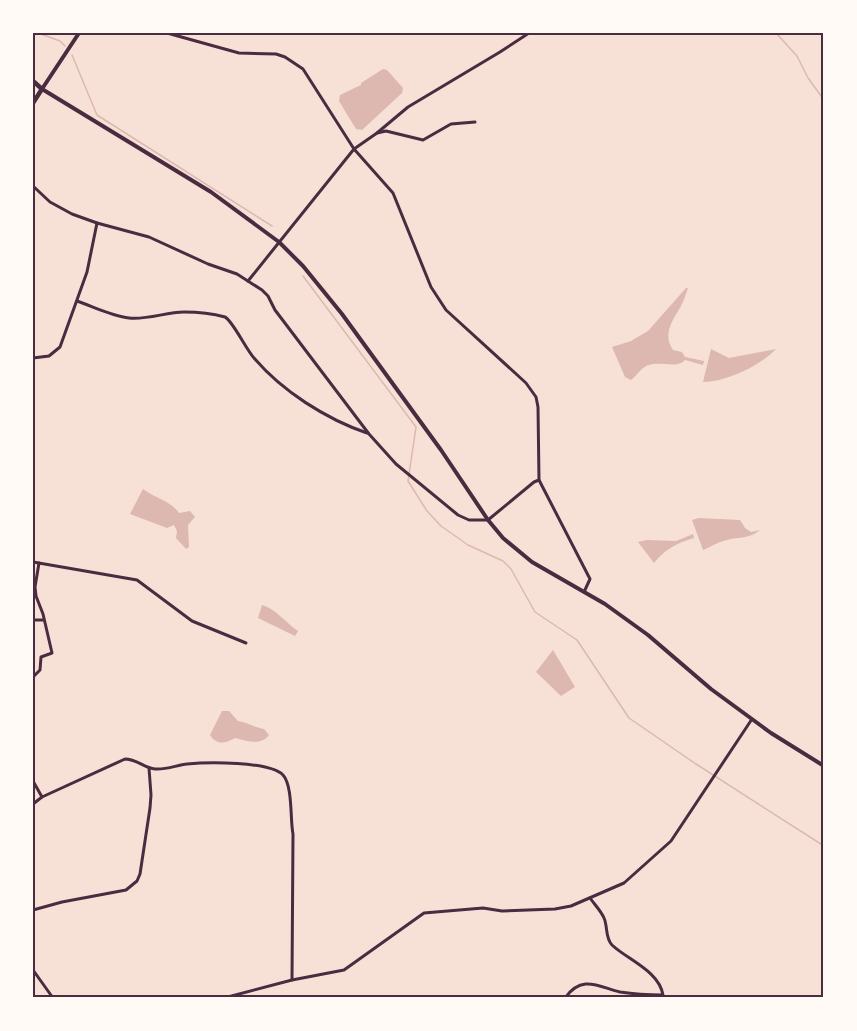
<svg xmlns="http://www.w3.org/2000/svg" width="857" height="1031" viewBox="0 0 857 1031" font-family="Figtree,sans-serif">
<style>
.water{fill:#dcb8b0}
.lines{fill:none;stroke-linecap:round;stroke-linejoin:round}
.stream{stroke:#dcb8b0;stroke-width:1.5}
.minor{stroke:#4a2c40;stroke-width:3}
.tertiary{stroke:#4a2c40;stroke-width:4}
.secondary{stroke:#4a2c40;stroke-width:4.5}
.neatline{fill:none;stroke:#4a2c40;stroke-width:2}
</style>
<rect width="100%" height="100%" fill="#f7e1d7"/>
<g class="water">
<polygon points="383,69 387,70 403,88 402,93 362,130 356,129 339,101 340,95 361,85 361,83"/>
<path d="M 686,288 L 688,288 C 686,294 684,300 681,306 C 673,320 662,334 673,350 L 682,352 L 685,357 L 704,361 L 703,365 L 685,360 C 678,369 660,361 649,365 C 641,367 637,376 631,380 L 625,377 L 612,347 L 631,341 L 648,331 Z"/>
<path d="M 711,349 L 729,358 L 776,349 C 760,366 726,382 703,382 Z"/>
<path d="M 143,489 C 155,498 171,501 179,513 L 190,511 L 195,517 L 188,525 L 189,547 L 186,549 L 176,538 L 177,531 L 174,525 L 167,528 L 130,514 Z"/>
<path d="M 699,518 L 740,520 L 745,528 L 751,532 L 760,530 C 751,538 742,537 731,539 C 720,541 712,546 703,550 L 692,520 Z"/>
<path d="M 693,534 L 694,538 C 677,543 665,549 654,563 L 638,542 L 647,540 L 676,541 Z"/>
<path d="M 262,605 C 275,608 286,623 298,631 L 295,636 L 258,618 Z"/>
<polygon points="553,650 575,687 561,696 536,672"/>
<path d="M 222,711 L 229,711 L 238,721 C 248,722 255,728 264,729 L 269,735 C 261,746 247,741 235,738 C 226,743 217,746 210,735 Z"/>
</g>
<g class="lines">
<g class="stream">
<polyline points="38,33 60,41 65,46"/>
<polyline points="776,33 797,56 808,78 824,100"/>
<polyline points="72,55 97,115 272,226"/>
<polyline points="303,276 416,427 408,481 427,511 441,526 468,545 503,561 511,569 535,612 577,640 629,718 696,764 824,846"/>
</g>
<g class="minor">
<polyline points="167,33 239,53 276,54 285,57 303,69 354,149 393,193 431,287 446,310 526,383 536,397 538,407 539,480 590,579 584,592"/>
<polyline points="377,133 386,131 423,140 451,124 475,122"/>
<polyline points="33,186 50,202 72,214 97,223 149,237 208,264 237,274 262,290 268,296 275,310 369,434 396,464 458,515 469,520 488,520 534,482 539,480"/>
<polyline points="248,281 354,149 377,133 408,107 500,52 529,33"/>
<path d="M 77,301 C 94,307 112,316 129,318 C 148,320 166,312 184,312 C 196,312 214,314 225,317 C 232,320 246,349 254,358 C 282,391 326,419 367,433"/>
<polyline points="33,358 49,356 60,347 87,272 97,223"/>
<polyline points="33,562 137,580 192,621 246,643"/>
<polyline points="33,620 43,620"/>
<polyline points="33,677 40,670 41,657 52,653 43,614 36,596 35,587 39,563"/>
<polyline points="33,781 42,797"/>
<path d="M 33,804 L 42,797 L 125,759 C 137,759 144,768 155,769 C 166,770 177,765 187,764 C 207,762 269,761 283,775 C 293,786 290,820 293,834 L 292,980"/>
<polyline points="33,910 62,902 126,890 137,881 140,874 150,808 151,795 149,768"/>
<polyline points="33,970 53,998"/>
<polyline points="224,998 292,980 344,970 424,913 483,908 502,911 555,909 571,906 624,883 671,841 752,719"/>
<path d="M 565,998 C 582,974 599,987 620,992 C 633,994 649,995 663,995 C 659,971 628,960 612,945 C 605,938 608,927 604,918 C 601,911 595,905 590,898"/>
</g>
<polyline class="tertiary" points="79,33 42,89 211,192 279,242 303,266 342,314 441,450 488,520 503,538 532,562 605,604 648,635 711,689 771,733 824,766"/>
<polyline class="secondary" points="33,81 42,89 33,103"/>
</g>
<rect width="857" height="1031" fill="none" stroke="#fffaf5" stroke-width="69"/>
<rect x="34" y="34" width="788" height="962" class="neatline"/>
</svg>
